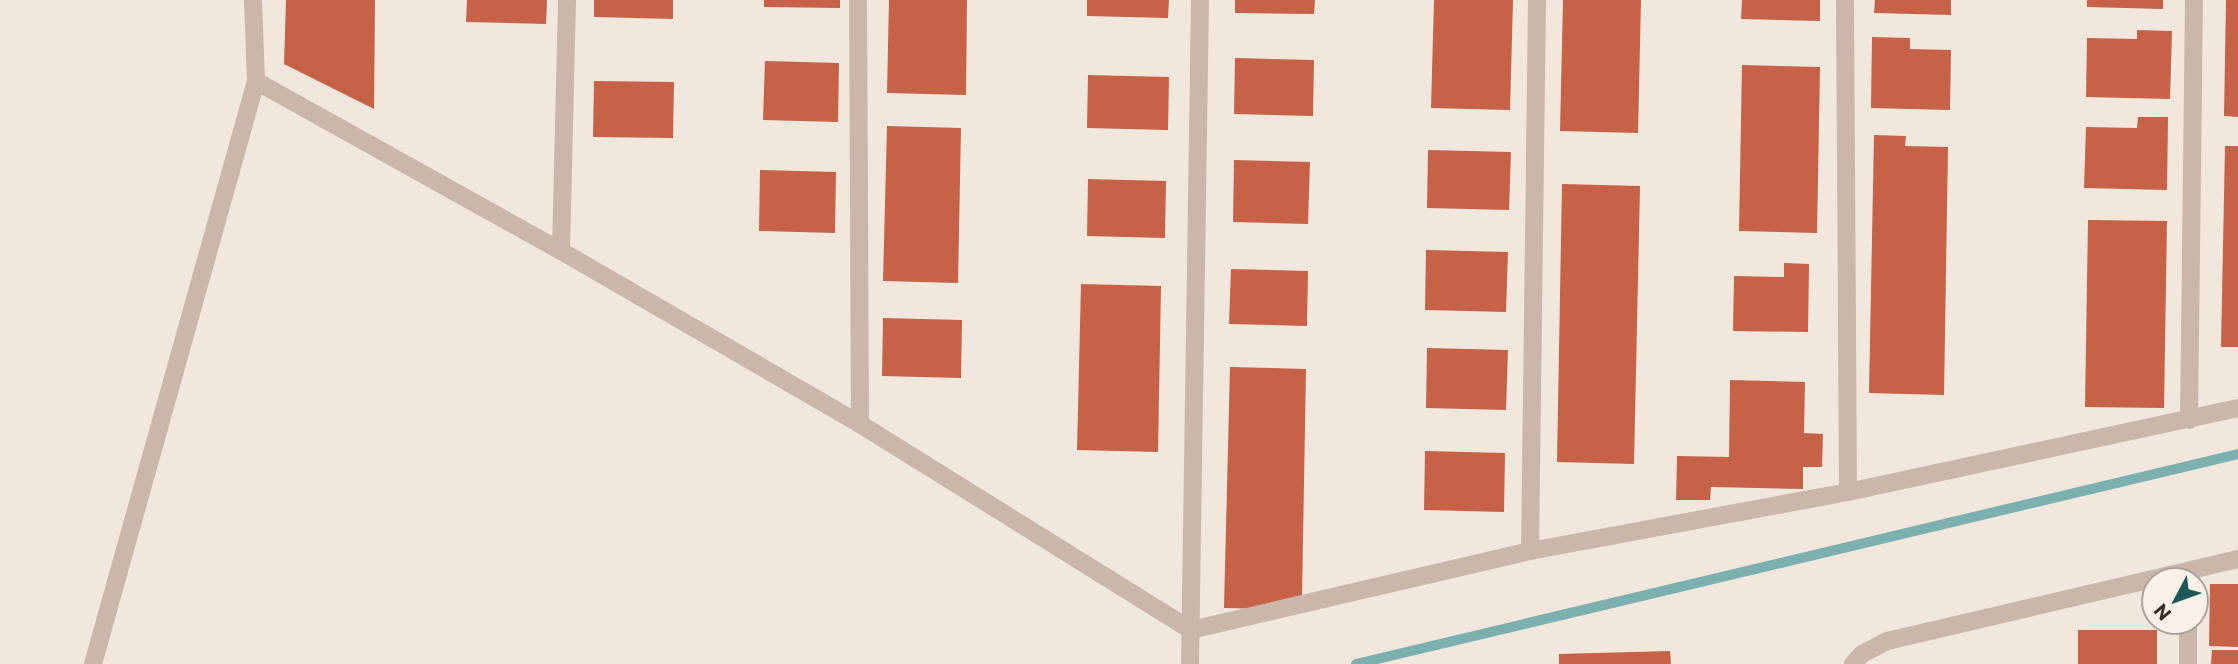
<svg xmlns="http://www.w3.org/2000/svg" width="2238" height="664" viewBox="0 0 2238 664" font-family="Commissioner,sans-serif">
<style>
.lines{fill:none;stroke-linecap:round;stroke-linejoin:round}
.stream{stroke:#7cafaf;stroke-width:10}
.building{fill:#c56248}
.minor{stroke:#cab7a9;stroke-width:18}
</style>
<rect width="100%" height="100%" fill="#f2e7dd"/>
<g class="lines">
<polyline class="stream" points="1356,664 2238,454"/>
</g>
<g class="building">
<polygon points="286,0 375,0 374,109 284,64"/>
<polygon points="467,0 547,0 546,24 466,22"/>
<polygon points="594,0 673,0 673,19 594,17"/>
<polygon points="764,0 840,0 840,8 764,7"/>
<polygon points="889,0 967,0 966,95 887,93"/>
<polygon points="1087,0 1169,0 1168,18 1087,16"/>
<polygon points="1235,0 1315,0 1314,14 1235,13"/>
<polygon points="1434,0 1513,0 1510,110 1431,108"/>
<polygon points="1563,0 1641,0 1638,133 1560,131"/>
<polygon points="1742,0 1820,0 1820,21 1741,19"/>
<polygon points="1875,0 1951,0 1951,15 1874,13"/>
<polygon points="2087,0 2163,0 2163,9 2087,7"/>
<polygon points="2226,0 2238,0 2238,117 2224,116"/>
<polygon points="2137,30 2172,31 2170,99 2086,97 2087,38 2137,39"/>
<polygon points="1872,37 1910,38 1910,49 1951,50 1950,110 1871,108"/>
<polygon points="1235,58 1314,60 1313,116 1234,114"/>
<polygon points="765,61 839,63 838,122 763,120"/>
<polygon points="1742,65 1820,67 1817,233 1739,231"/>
<polygon points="1088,75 1169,77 1168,130 1087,128"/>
<polygon points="594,81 674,82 673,138 593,137"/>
<polygon points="2138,117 2168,117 2167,190 2084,188 2086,127 2137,128"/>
<polygon points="887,126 961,128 958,283 883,281"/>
<polygon points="1874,135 1906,136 1905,146 1948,147 1944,395 1869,393"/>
<polygon points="2225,146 2238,146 2238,347 2221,347"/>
<polygon points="1428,150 1511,152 1509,210 1427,208"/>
<polygon points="1234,160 1310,162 1308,224 1233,222"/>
<polygon points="760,170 836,172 835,233 759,231"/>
<polygon points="1088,179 1166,181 1165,238 1087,236"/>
<polygon points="1562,184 1640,186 1634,464 1557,462"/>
<polygon points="2088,220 2167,221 2164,408 2085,407"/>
<polygon points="1426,250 1508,252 1506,312 1425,310"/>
<polygon points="1784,263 1809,264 1808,332 1733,331 1734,276 1784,277"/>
<polygon points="1231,269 1308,271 1307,326 1229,324"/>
<polygon points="1081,284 1161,286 1158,452 1077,450"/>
<polygon points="883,318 962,320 961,378 882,376"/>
<polygon points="1427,348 1508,350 1506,410 1426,408"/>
<polygon points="1230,367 1306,369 1302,597 1265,609 1224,608"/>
<polygon points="1730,380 1805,382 1804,433 1823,434 1822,467 1803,467 1803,489 1711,487 1710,500 1676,500 1677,456 1729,457"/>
<polygon points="1425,451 1505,453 1504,512 1424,510"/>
<polygon points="2210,584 2238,584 2238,647 2209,646"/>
<rect x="2078" y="630" width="79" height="34"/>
<polygon points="2212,650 2238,650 2238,664 2211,664"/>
<polygon points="1670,651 1671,664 1559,664 1559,654"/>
</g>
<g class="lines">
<g class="minor">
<polyline points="858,0 860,424"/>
<polyline points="1845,0 1848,492"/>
<polyline points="256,81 561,251 860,424 1191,630 1530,551 1848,492 2238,408"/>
<polyline points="561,251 567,0"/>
<polyline points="2189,420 2194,0"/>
<polyline points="1530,551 1537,0"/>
<polyline points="93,664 256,81 253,0"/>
<polyline points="1190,664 1200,0"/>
<polyline points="1853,664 1862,654 1887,641 2238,559"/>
<polyline points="2188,664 2188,622"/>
</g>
</g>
<g transform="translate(2175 601) rotate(229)"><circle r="33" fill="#faf2e9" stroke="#aca39c" stroke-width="2"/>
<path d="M0-5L12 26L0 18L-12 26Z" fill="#1e5759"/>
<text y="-10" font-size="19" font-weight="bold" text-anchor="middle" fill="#372d29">N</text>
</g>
</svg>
